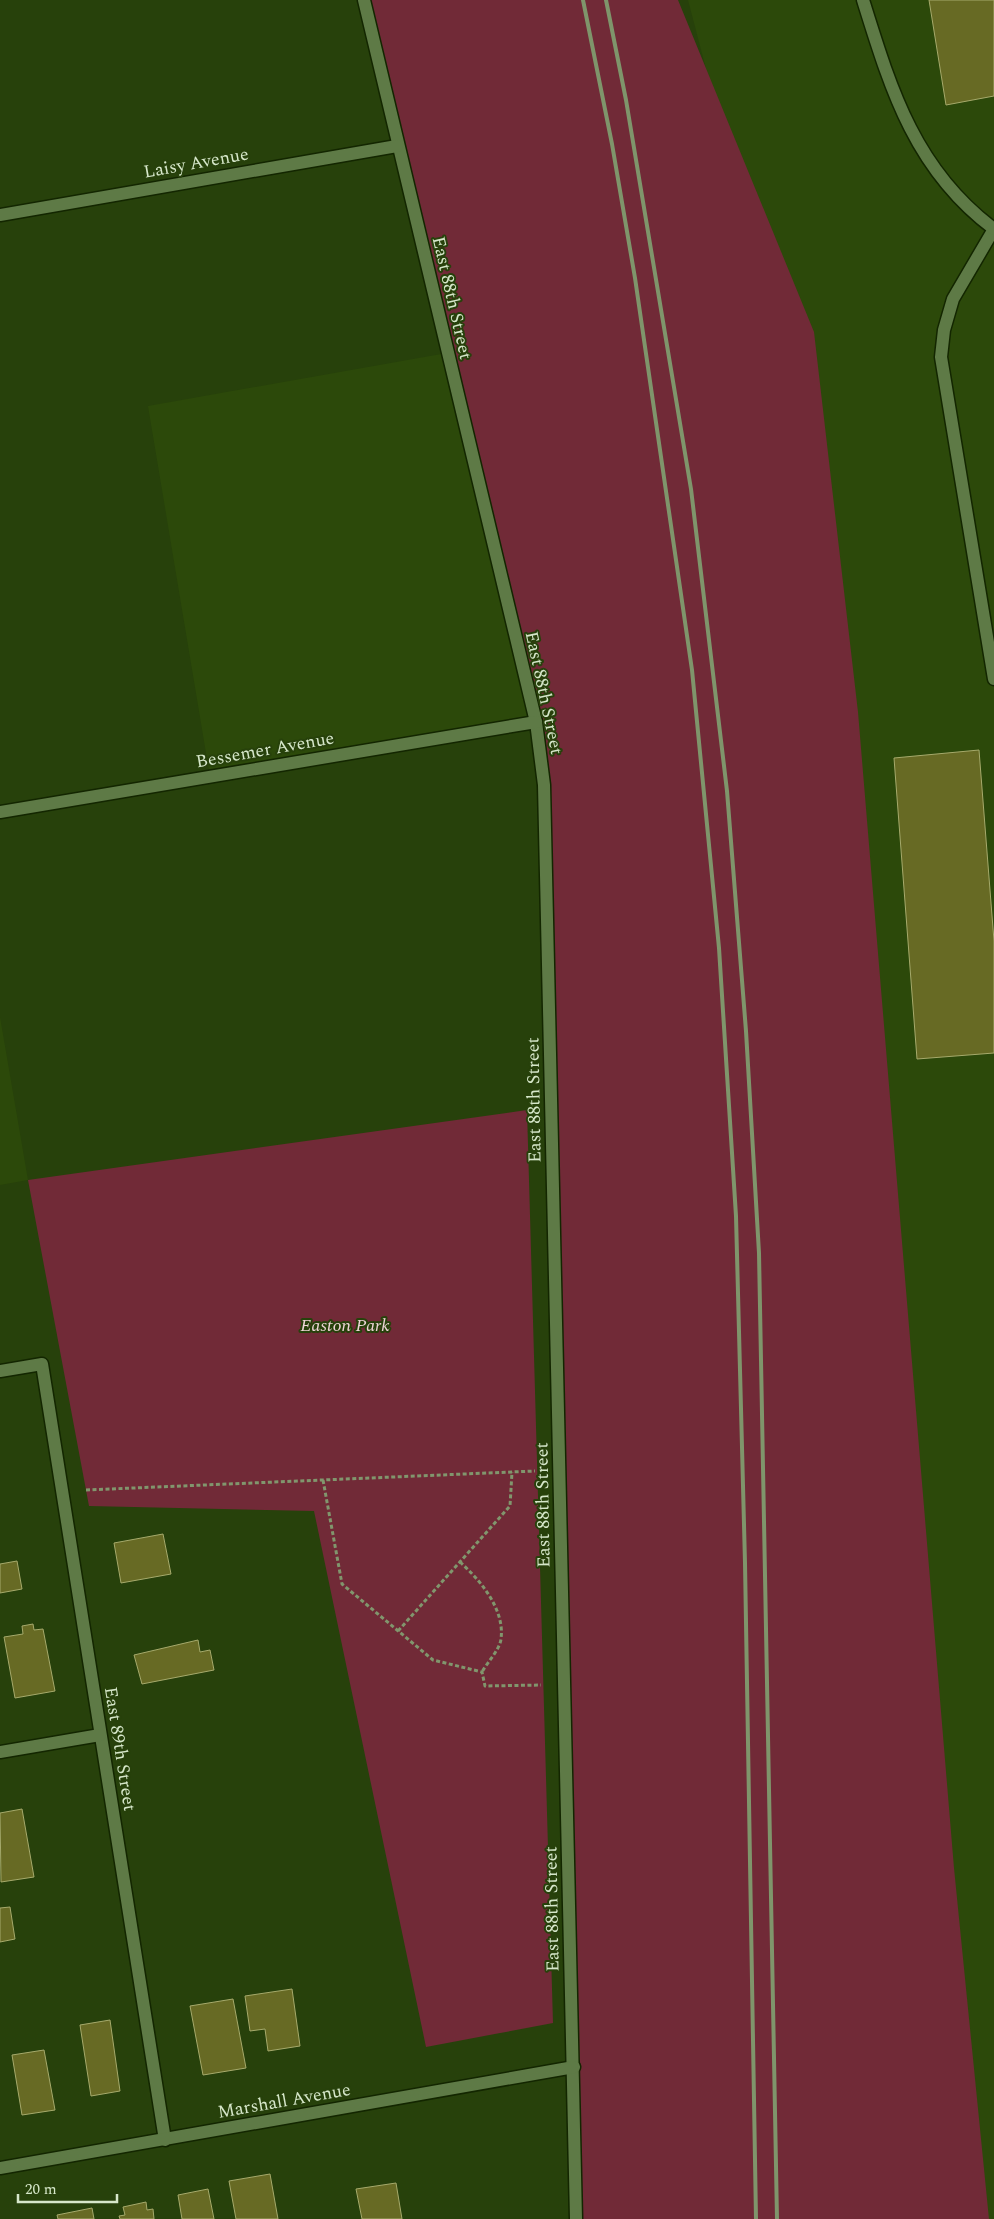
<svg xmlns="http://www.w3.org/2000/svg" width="994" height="2219" viewBox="0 0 994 2219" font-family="Spectral,serif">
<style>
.built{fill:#2c490a}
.green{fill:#712a37}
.building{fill:#676a24;stroke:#a6aa6c}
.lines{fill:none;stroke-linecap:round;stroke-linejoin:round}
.minor-casing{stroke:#132600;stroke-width:15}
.tertiary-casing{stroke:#132600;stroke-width:15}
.path{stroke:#81966d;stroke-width:3;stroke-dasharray:4 2.5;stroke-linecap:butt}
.minor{stroke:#5e7a46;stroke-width:12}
.tertiary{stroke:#5e7a46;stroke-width:12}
.rail{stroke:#7f956b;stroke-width:4}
.labels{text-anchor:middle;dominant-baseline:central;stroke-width:4;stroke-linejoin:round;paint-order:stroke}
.street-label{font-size:18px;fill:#d6e7ca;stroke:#27410b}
.park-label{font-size:18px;font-style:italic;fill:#efd5d7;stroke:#27410b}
</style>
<rect width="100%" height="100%" fill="#27410b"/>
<g class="built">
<polygon points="688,0 994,0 994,2219 915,2219 766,298"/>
<polygon points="447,353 536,722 210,777 148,406"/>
<polygon points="0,1017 28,1180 0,1185"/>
</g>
<g class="green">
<polygon points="364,0 678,0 814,332 858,712 954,1868 989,2219 576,2219 544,785 536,722"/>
<polygon points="527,1110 553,2023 426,2047 314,1511 89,1506 28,1180"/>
</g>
<g class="building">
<polygon points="929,0 994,0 994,96 946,105"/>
<polygon points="979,750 994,941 994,1053 917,1059 894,758"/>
<polygon points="163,1534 171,1574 121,1583 114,1543"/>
<polygon points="17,1561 22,1589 0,1593 0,1564"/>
<polygon points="33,1624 34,1630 43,1629 55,1691 15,1698 4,1637 23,1634 22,1626"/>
<polygon points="198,1640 200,1652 210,1650 214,1670 142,1684 134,1655"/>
<polygon points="22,1809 34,1877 1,1882 0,1813"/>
<polygon points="10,1907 15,1939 0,1942 0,1908"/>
<polygon points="292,1989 300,2046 268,2051 265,2029 250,2031 245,1996"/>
<polygon points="233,1999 246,2068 203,2075 190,2006"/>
<polygon points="110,2020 120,2091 91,2096 80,2025"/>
<polygon points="44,2050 55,2110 22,2115 12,2055"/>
<polygon points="270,2174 278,2219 236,2219 229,2181"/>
<polygon points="396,2183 402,2219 362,2219 356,2189"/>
<polygon points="208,2189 214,2219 182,2219 178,2195"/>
<polygon points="146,2202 147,2210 153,2209 154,2219 120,2219 119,2216 125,2215 123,2207"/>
<polygon points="92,2208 94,2219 58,2219 57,2215"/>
</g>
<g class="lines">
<g class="minor-casing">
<g id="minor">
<polyline points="364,0 536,722 544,785 576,2219"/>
<polyline points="0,215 397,146"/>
<polyline points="994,229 953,299 944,330 941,357 994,679"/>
<polyline points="0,812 536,722"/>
<polyline points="0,1371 42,1364 165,2140"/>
<polyline points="0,1752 100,1735"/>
<polyline points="0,2168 574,2067"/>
</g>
</g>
<g class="tertiary-casing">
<path id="tertiary" d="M 863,0 C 891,90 915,170 994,229"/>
</g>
<g class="path">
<polyline points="323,1480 342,1584 433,1660 482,1672 485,1686 541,1685"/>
<polyline points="86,1490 535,1471"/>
<path d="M 460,1562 C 480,1580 505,1609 501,1639 C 500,1649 487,1663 482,1672"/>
<polyline points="398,1631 510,1506 512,1472"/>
</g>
<use href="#minor" class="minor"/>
<use href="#tertiary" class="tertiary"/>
<g class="rail">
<polyline points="583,0 612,144 635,278 692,670 719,948 736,1216 745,1563 756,2219"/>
<polyline points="606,0 626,100 691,489 727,791 746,1031 759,1253 777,2219"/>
</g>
</g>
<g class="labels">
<g class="street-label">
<text transform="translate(196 163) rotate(-10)">Laisy Avenue</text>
<text transform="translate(452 298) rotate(77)">East 88th Street</text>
<text transform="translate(544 693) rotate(78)">East 88th Street</text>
<text transform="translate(265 750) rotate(-10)">Bessemer Avenue</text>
<text transform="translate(534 1100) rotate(-91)">East 88th Street</text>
<text transform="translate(543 1505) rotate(-91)">East 88th Street</text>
<text transform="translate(120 1749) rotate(81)">East 89th Street</text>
<text transform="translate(552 1909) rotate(-91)">East 88th Street</text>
<text transform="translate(284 2101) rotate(-10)">Marshall Avenue</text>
</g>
<g class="park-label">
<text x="345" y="1325">Easton Park</text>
</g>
</g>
<path d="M18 2194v8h99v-8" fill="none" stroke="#d6e7ca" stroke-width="2.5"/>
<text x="25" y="2194" font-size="15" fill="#d6e7ca" stroke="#27410b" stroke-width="4" paint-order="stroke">20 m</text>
</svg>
